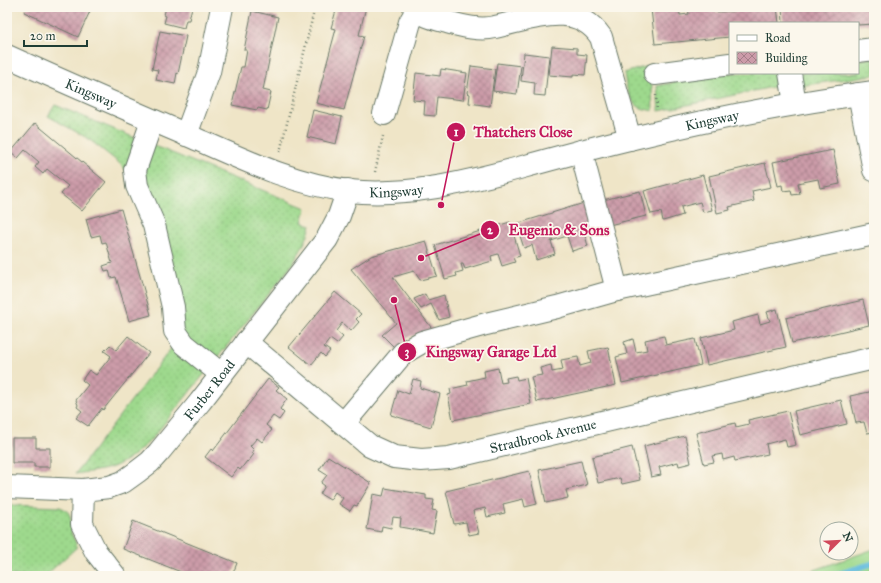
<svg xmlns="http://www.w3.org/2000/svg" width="881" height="583" viewBox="0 0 881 583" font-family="'IM FELL Great Primer',serif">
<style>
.grass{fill:url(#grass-dots);stroke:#5e8b60}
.park{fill:#9ed98d;stroke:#5e8b60}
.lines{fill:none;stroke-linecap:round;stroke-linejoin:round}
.stream{stroke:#60bbde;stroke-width:6}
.building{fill:url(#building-cross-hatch)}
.minor-casing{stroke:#687867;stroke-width:24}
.path{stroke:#687867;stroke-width:2.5;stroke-dasharray:1 3;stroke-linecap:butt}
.minor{stroke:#fff;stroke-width:22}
.labels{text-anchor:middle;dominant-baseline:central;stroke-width:3.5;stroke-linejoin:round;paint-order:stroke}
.street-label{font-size:14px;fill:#1f3d34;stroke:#fbf7ec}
.leader{fill:none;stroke:#c2185b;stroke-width:1.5}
.callout-dot{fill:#c2185b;stroke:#fbf7ec;stroke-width:1.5}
.mark-label{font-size:12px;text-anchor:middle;font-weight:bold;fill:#fff}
.callout-label{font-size:15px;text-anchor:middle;font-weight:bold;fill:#c2185b;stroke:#fbf7ec;stroke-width:3.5;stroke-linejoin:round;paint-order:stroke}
</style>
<defs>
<pattern id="grass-dots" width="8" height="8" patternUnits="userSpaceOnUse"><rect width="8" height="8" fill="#9ed98d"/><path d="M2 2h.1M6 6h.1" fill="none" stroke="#88bb7a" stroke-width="1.8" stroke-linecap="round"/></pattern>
<pattern id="building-cross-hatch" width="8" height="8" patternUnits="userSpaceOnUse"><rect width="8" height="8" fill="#cc9ba9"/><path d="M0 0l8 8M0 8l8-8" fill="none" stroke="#a5808a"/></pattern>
</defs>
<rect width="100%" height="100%" fill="#fbf7ec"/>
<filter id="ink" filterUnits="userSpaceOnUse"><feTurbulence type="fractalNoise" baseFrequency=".025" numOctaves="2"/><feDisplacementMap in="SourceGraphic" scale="8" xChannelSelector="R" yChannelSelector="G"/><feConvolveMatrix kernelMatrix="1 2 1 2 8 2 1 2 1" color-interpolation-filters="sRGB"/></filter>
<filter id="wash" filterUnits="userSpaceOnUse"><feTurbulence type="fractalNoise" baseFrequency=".012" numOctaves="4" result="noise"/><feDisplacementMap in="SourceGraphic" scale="16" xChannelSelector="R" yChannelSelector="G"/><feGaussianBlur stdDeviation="0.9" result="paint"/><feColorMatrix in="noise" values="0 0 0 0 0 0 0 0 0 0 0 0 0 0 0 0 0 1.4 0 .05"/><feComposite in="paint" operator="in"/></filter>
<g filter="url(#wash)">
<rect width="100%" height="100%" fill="#efe5c7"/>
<g class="grass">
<polygon points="874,58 874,75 799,86 798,73 858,73 858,60"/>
<path d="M 651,65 L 653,111 C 649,110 644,109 641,108 C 628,102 626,85 624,73 Z"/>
<polygon points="730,73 778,73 782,78 782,85 659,111 657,86 709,75"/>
<path d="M 55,105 L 306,208 L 302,222 L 311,225 C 307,242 298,255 289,269 L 151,440 C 139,451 128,461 113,467 C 101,471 87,472 75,474 L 176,342 L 142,187 L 118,162 L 99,147 L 87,138 L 48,116 Z"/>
<path d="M 7,505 L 60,507 C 75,512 69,523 72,535 C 74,539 76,543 77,547 L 45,576 L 7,576 Z"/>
</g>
<polygon class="park" points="874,549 874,576 800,576 809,572"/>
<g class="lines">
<polyline class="stream" points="832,576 874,563"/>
</g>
<g id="blocks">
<g class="building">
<polygon points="26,7 92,7 78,37 24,12"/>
<polygon points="166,7 192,7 189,20 186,20 184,28 164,23 166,16 164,15"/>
<polygon points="337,7 366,7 359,35 364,36 344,110 316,103 336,29 331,28"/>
<polygon points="679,7 680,15 689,14 688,7 715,7 716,12 735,11 735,7 751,7 751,9 777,7 779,23 730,23 730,37 655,44 651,9"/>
<polygon points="782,7 874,7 874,24 858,25 858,23 783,23"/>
<polygon points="252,11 278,17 263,90 271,92 267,110 258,108 257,110 232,105 241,67 244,67 247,50 244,50"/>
<polygon points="160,31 186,36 178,74 177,73 175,84 156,80 158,70 152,69"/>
<polygon points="552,46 577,48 577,54 587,55 585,75 573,74 573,77 549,75"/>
<polygon points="524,53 549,56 545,96 534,95 535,83 521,81"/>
<polygon points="497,63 521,66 517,94 493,91"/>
<polygon points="471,66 495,69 490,106 469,103 470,94 467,93"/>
<polygon points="441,69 467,73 463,100 437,97 435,116 424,115 425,101 413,100 416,73 440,76"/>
<polygon points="313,110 342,117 336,144 307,137"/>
<polygon points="35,123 106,182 82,211 61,194 68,186 47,169 43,174 35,167 39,162 25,150 18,158 11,152"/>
<polygon points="833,150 840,184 820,188 818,179 798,183 800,194 792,195 791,190 783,191 782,185 778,186 773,162"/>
<polygon points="765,163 771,187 752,191 754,201 729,207 730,210 717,213 709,176"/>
<polygon points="703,175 712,210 703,212 700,202 681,207 683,215 663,221 661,212 651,214 644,191"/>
<polygon points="640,191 646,216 605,226 599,201"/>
<polygon points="584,203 592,229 584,232 588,246 572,251 567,236 551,241 555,254 536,260 532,245 524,248 516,224"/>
<polygon points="121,209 151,315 129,321 116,277 111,278 109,270 105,271 103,266 112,263 106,242 102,243 100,235 91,237 86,219"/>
<polygon points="510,222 520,256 513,258 515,262 502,266 498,254 491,256 492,261 465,269 463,264 461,264 463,271 456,273 457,276 445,279 435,245"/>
<polygon points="426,241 437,276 420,280 414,271 393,277 434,331 408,337 397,350 382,335 396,323 351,269 371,256"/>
<polygon points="335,292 361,314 356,319 359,322 351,331 342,323 336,331 343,337 337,344 330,339 324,347 330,351 325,357 321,353 311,365 289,347"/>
<polygon points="425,294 428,300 444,295 449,317 439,320 431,304 421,309 414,299"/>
<polygon points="863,300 869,325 792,343 786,318"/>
<polygon points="777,309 786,347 707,365 701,338 734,330 732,322 739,320 758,315 760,324 770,321 767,312"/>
<polygon points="128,336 149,353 103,410 102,408 88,426 76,418 82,411 77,407 78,405 76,400 88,385 82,380 89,370 96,375 111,356 104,351 110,345 116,350"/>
<polygon points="664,336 666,345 695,339 701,365 622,383 616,357 627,354 624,342 633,339 636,352 647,350 645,340"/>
<polygon points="608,347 616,385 537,402 531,377 542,375 540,368 551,365 552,372 563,370 561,360 578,357 580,366 591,363 588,351"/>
<polygon points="498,368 501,383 507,382 506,378 516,376 517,380 526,378 531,404 453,420 448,395 451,394 450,389 468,385 467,381 485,377 484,371"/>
<polygon points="268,379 279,387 276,390 287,399 280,409 284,413 279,420 273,416 266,425 272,430 262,442 257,438 250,446 254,450 252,453 254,454 248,462 247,461 240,470 238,468 231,477 205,457 211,449 213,451"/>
<polygon points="413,379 421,381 420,388 440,394 431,427 391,415 398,390 409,394"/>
<polygon points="874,391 874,432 867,433 864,422 856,423 850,396"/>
<polygon points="841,400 847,424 800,435 794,411"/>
<polygon points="788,411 796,445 787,447 785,439 766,444 768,454 735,461 734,457 723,460 722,454 712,456 714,462 704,464 696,433 735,423 736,427 749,424 748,420"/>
<polygon points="685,436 691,463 679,466 678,462 659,467 661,475 651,477 644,446"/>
<polygon points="12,438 36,438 36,448 50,448 50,467 34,467 34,463 12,463"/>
<polygon points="632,447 640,480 622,484 620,478 598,483 592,457"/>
<polygon points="328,456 371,483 357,506 354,505 350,511 339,504 343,498 335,492 330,500 320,494 325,486 321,483 327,475 319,470"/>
<polygon points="581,461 587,485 566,490 568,498 546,503 539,470"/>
<polygon points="529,471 537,504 525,507 523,499 503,504 505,513 487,517 485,508 473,511 479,533 469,535 466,522 454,524 446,491"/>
<polygon points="385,488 426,495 426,499 434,500 432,510 437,511 433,533 400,527 401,518 393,517 391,528 382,526 381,532 367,529 373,494 383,496"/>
<polygon points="133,521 237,563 232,576 191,576 123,549"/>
</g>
</g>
</g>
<g filter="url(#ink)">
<use href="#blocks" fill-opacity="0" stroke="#687867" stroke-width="1"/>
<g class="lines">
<g class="minor-casing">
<g id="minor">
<path d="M 414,7 C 422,16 436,19 447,22 C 462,26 480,31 495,27 C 536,18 576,0 601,37 L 630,139"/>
<polyline points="858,51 874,49"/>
<path id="s1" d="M 7,56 C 69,84 131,111 194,138 C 244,160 294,184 349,191 C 406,197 463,183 519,168 C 555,158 592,148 629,139 C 710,119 791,103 874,92"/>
<polyline points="790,73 795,104"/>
<polyline points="655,74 730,64"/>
<polyline points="859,94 874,170"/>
<polyline points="384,114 410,22 417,10"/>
<polyline points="152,121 135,170 137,186 154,225 173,307 175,331 184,344 221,374"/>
<polyline points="186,135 209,72 222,7"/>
<polyline points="581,151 617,290"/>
<path id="s2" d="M 246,342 L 370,446 L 394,457 L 421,460 L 449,458 L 874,358"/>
<polyline points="344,423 403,353 422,342 486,324 557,307 617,290 874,234"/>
<path id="s3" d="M 7,487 L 83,490 L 109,487 L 123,482 L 137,472 L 150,462 L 159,452 L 200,402 L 327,239 L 339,216 L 348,190"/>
<polyline points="83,490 82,524 96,552 115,576"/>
</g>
</g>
<g class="path">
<polyline points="656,95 657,110"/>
<polyline points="280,152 315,7"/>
<polyline points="375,172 383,136"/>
</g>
<use href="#minor" class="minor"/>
</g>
</g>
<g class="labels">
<g class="street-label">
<text stroke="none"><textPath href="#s1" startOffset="92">Kingsway</textPath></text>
<text stroke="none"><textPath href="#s1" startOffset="740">Kingsway</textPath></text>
<text stroke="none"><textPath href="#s1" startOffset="416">Kingsway</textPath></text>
<text stroke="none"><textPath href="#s3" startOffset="244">Furber Road</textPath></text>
<text stroke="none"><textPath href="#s2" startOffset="340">Stradbrook Avenue</textPath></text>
</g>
</g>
<path class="leader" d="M441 205L456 132M421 258L490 230M394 300L407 352"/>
<g class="callout-dot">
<circle cx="441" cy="205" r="4"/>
<circle cx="421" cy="258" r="4"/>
<circle cx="394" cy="300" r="4"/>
<circle cx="456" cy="132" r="10"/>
<circle cx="490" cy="230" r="10"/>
<circle cx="407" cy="352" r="10"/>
</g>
<g class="mark-label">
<text x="456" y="136">1</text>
<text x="490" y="234">2</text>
<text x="407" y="356">3</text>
</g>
<g class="callout-label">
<text x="523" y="137">Thatchers Close</text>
<text x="559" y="235">Eugenio &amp; Sons</text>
<text x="491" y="357">Kingsway Garage Ltd</text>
</g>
<rect width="881" height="583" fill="none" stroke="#fbf7ec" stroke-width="24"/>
<rect x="729" y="22" width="130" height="52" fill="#fbf7ec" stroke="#a3ada2"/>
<rect x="737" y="35" width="20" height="6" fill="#ffffff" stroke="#a3ada2"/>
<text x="765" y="42" font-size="12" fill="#1f3d34">Road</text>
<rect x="737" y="52" width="20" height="12" fill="url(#building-cross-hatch)" stroke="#a3ada2"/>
<text x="765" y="62" font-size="12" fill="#1f3d34">Building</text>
<g transform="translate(839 541) rotate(66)"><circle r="19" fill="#fbf7ec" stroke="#a3ada2"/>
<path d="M0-3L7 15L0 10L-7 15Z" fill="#d1495b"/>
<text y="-6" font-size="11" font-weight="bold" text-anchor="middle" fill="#1f3d34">N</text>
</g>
<path d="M24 40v6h63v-6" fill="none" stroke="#1f3d34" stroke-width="2"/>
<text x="30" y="40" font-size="12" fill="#1f3d34" stroke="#fbf7ec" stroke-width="3" paint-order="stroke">20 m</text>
</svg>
